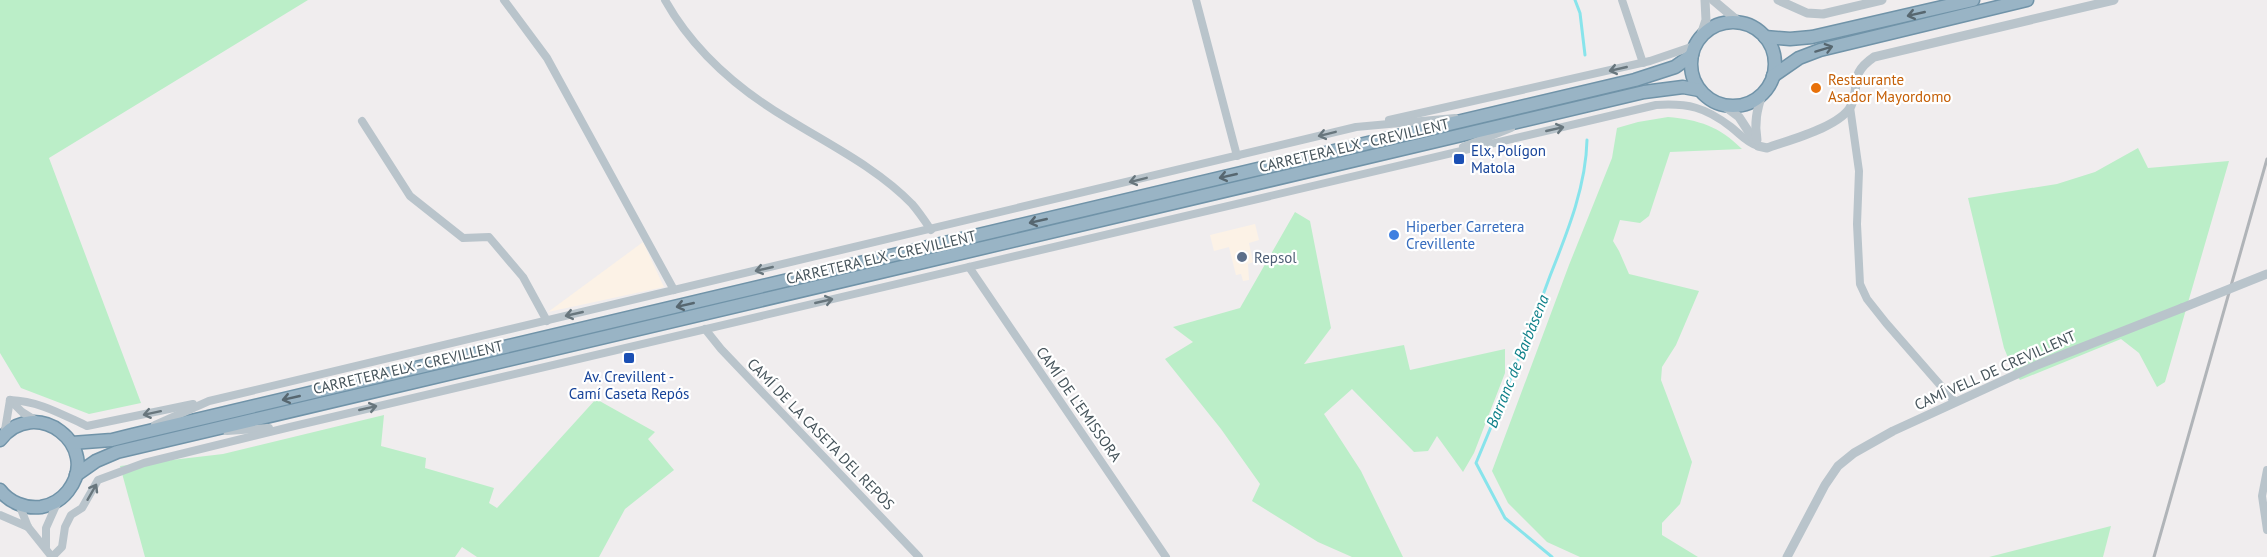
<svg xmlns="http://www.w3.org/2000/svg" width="2267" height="557" viewBox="0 0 2267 557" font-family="'PT Sans',sans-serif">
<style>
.commercial{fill:#fcf2e6}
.green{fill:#bbeec8}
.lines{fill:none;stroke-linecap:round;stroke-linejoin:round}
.stream{stroke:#88e4eb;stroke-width:3}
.trunk-casing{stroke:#7093a8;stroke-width:15}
.minor{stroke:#b9c4cb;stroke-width:8}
.tertiary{stroke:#b9c4cb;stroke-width:9}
.trunk{stroke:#99b4c5;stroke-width:12}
.rail{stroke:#b0b4b8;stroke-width:3}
.tertiary-bridge{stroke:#b9c4cb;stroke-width:9}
.oneway{stroke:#576770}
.oneway2{stroke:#68767d}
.food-dot{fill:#e8710a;stroke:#fff;stroke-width:2}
.transit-dot{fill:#1a4fb4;stroke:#fff;stroke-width:2}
.shop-dot{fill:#3f7fe0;stroke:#fff;stroke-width:2}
.service-dot{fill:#5c6f8a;stroke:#fff;stroke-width:2}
.labels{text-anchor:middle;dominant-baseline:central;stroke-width:4.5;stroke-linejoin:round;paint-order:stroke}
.food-label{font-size:15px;fill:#c56008;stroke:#fff;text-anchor:start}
.street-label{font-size:15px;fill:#46545b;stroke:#fff}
.transit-label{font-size:15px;fill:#164399;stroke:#fff;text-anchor:start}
.shop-label{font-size:15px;fill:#366cbe;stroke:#fff;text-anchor:start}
.service-label{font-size:15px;fill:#4e5e75;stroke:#fff;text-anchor:start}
.water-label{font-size:16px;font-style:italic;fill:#0e8089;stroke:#fff}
</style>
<rect width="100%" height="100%" fill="#f0edee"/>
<g class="commercial">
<polygon points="1255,224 1259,240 1249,243 1253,262 1248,264 1249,280 1243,281 1241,274 1236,275 1229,247 1214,251 1210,235"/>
<polygon points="643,242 664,287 548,312"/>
</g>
<g class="green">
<polygon points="0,0 308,0 49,158 141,403 89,414 21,388 0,353"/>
<path d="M 1668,117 C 1699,120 1719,126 1742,149 L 1670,152 L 1649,216 L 1640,223 L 1620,220 L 1613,241 L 1619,251 L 1629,274 L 1699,291 L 1676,345 L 1662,367 L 1661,380 L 1692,462 L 1680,504 L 1662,523 L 1662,535 L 1698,557 L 1580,557 L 1547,542 L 1508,503 L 1492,471 L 1569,265 L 1612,158 L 1617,128 L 1638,122 Z"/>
<polygon points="2138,148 2148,168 2229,161 2165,382 2157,387 2139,353 2121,339 2020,380 2014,372 2004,348 1968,198 2057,184 2095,172"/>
<polygon points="1295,212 1310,221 1331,328 1304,364 1404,345 1410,370 1505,349 1505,373 1474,453 1463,472 1437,436 1428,451 1414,452 1352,389 1324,414 1361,471 1403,557 1352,557 1318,542 1252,501 1260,484 1221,429 1165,359 1193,342 1173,327 1240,308"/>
<polygon points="596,399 655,432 648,439 674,470 625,509 599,557 477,557 462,547 455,557 145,557 120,466 223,454 384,415 381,446 426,458 425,468 494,488 489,503 497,508"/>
<polygon points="2111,526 2103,557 1989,557"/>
</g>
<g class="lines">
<g class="stream">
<polyline points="1575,0 1580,13 1585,55"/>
<path d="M 1552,557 L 1505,518 L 1476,463 C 1502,401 1527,339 1550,276 C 1567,233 1586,187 1587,140"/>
</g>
<g class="trunk-casing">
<g id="trunk">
<circle cx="1733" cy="64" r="42"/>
<polyline points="1765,37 1790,39 1812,37 1973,0"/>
<polyline points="1773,76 1799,58 1820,50 2027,0"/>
<path d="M 0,440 C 35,394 103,446 68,491 C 61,500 52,505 41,507 C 25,509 9,502 0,490"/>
<polyline points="72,443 112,440 132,435 1635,80 1675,67 1692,55"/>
<polyline points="76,475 96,461 117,452 1644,92 1683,87 1699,90"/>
</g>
</g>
<g class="minor">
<polyline points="504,0 547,58 674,290"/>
<path d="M 665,0 C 693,50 739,90 788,119 C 830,145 877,168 912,204 C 919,212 925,221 931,230"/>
<polyline points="1196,0 1237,156"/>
<polyline points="1622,0 1643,63"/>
<polyline points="1850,107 1859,171 1857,224 1860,284 1867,299 1886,323 1955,402"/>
<polyline points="1389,120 1650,61 1694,46"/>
<polyline points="362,121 410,196 463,238 489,237 523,277 547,321"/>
<polyline points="1463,147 1511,128"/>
<polyline points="969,267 1166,557"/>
<polyline points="705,329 721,349 919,557"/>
<path d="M 10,400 C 39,401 61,414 87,426 L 193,404"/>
<polyline points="10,400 22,412 38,422"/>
<polyline points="155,425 209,401 1356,127 1455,118"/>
<polyline points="227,431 269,428"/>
<polyline points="4,436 10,400"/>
<polyline points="2267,470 2262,496 2267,530"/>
<polyline points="19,504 28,527 52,557"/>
<polyline points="0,515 28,527"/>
<polyline points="46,547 46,528 58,501"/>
<path d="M 52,557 L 62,547 L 65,527 L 71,515 L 82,508 L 98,480 L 144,463 L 290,427 L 1656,105 C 1688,103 1705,107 1731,127 C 1740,134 1747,143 1758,146"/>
</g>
<g class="tertiary">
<polyline points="1713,0 1739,22"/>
<polyline points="1778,0 1807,13 1823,14 1882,0"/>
<polyline points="1701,35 1706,20 1705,0"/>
<path d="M 1723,105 L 1739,117 L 1758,146 L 1767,148 C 1789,140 1840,127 1851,106 C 1861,84 1848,75 1874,57 L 2114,0"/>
<path d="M 1757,140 C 1754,123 1757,110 1762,94"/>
<polyline points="1787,557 1825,485 1838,466 1854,453 1893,431 2037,365 2182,308"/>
</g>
<use href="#trunk" class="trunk"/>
<polyline class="rail" points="2154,557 2267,159"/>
<polyline class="tertiary-bridge" points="2182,308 2267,274"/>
</g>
<defs><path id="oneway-shaft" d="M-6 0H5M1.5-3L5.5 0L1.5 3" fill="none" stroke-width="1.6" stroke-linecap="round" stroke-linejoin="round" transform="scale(1.5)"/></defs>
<g class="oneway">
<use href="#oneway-shaft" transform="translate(1916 14) rotate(167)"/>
<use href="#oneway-shaft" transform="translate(1824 49) rotate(-17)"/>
<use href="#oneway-shaft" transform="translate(1228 176) rotate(167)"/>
<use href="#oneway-shaft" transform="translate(1038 221) rotate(167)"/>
<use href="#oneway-shaft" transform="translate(685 305) rotate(167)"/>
<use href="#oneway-shaft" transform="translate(291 398) rotate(167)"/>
</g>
<g class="oneway2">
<use href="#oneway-shaft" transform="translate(1618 69) rotate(167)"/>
<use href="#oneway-shaft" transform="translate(1555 129) rotate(-13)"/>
<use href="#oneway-shaft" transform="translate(1327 134) rotate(166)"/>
<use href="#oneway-shaft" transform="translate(1138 180) rotate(166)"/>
<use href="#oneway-shaft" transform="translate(764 269) rotate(167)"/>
<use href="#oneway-shaft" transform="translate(824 301) rotate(-13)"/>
<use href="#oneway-shaft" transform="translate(574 314) rotate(167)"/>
<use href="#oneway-shaft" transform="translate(368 408) rotate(-13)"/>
<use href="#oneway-shaft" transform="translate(152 413) rotate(168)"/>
<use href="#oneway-shaft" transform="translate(92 492) rotate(-60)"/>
</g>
<circle class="food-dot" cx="1816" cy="88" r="6"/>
<g class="transit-dot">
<rect x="1453" y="153" width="12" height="12" rx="3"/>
<rect x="623" y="352" width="12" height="12" rx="3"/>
</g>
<circle class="shop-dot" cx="1394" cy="235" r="6"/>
<circle class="service-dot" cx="1242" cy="257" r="6"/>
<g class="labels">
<g class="food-label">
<text x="1828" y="79">Restaurante<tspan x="1828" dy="17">Asador Mayordomo</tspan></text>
</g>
<g class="street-label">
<text transform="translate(1354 145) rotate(-13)">CARRETERA ELX - CREVILLENT</text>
<text transform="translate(881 257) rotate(-13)">CARRETERA ELX - CREVILLENT</text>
<text transform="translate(408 367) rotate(-13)">CARRETERA ELX - CREVILLENT</text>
<text transform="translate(1995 370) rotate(-24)">CAMÍ VELL DE CREVILLENT</text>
<text transform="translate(1079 404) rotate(55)">CAMÍ DE L'EMISSORA</text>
<text transform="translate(821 434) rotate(46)">CAMÍ DE LA CASETA DEL REPÒS</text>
</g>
<g class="transit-label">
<text x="1471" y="150">Elx, Polígon<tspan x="1471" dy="17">Matola</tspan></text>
<text x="629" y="376" text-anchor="middle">Av. Crevillent -<tspan x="629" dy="17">Camí Caseta Repós</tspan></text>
</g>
<g class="shop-label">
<text x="1406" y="226">Hiperber Carretera<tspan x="1406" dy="17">Crevillente</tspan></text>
</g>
<g class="service-label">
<text x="1254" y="257">Repsol</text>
</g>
<g class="water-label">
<text transform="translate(1517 361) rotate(-68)">Barranc de Barbàsena</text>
</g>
</g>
</svg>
